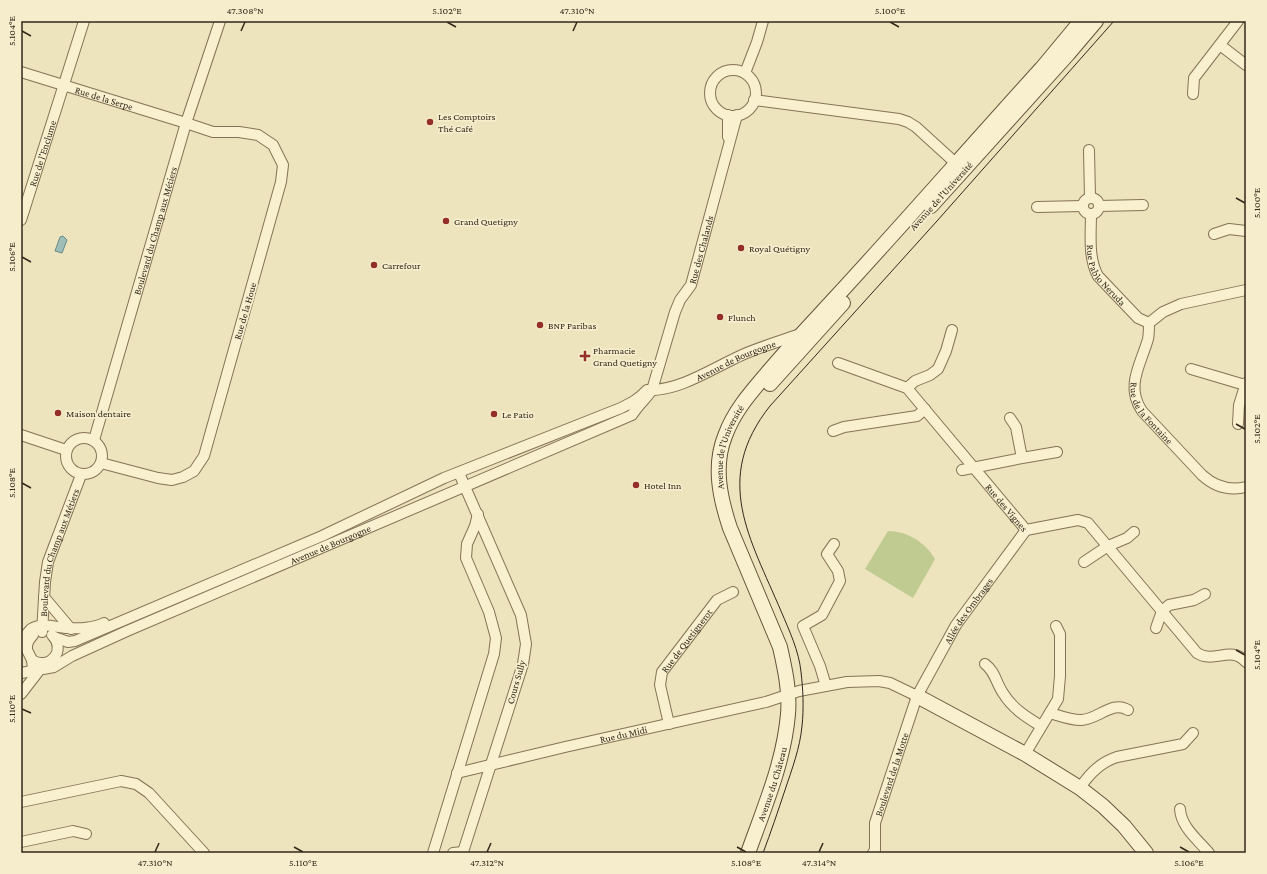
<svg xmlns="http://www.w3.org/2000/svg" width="1267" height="874" viewBox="0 0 1267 874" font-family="'Crimson Pro',serif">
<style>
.green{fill:#bfcb91}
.water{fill:#a0beb8;stroke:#688b86}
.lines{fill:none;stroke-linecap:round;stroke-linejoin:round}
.street-casing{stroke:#857356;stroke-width:12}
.secondary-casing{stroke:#66543a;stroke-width:16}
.street{stroke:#f8f0cf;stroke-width:10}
.secondary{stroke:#f8f0cf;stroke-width:14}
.tram{stroke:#34291b;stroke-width:1}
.ticks{fill:none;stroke:#34291b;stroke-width:1.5}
.poi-dot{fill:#932f26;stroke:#f5edcc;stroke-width:1.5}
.labels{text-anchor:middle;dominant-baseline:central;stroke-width:3.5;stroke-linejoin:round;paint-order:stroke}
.street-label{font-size:10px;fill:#34291b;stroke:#f5edcc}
.poi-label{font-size:10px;fill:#34291b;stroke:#f5edcc;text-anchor:start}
.neatline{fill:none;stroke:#34291b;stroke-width:1.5}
.ticks-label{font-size:10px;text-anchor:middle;fill:#34291b}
</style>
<rect width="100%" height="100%" fill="#ede3bd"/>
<path class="green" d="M 888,531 C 907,531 925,542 935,559 L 913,598 L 865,569 Z"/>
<polygon class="water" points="63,236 67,240 62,253 55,251 60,237"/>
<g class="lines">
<g class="street-casing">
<g id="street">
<polyline points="1220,45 1246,65"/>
<circle cx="733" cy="93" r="23"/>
<path id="s1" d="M 21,72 L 186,123 L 213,132 L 239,132 L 258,135 L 273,145 L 283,165 L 281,182 L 204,456 L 194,471 L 183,477 L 172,480 L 158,478 L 101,463"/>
<polyline points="745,73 757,42 763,21"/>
<polyline points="1193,94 1194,78 1238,21"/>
<polyline points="754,100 899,119 908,122 916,127 961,168"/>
<polyline points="728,137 728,115"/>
<polyline points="1089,150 1090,198"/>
<circle cx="1091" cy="206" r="8"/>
<polyline points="1099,206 1143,205"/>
<polyline points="1037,207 1083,206"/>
<path id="s2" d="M 1091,214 C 1091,234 1088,258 1098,276 L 1138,318 L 1149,323"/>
<path id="s3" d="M 21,220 L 84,21"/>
<polyline points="1214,234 1229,229 1246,231"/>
<path id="s4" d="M 1246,290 L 1181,304 L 1163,312 L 1149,323 C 1149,329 1149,334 1148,339 C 1141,364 1125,386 1142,411 L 1202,475 C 1215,487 1229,491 1246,487"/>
<path id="s5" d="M 838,363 L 907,388 L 1026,530 L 1078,520 L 1088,523 L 1197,653 C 1214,664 1231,645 1246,662"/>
<polyline points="1191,369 1245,385"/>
<polyline points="907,388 915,381 930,375 938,369 946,351 952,330"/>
<polyline points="1238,424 1239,405 1246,383"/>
<polyline points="833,431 844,427 917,416 925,409"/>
<polyline points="21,435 66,450"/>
<circle cx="84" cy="456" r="18"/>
<path id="s6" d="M 94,440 L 186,123 L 220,21"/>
<polyline points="1022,458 1057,452"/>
<polyline points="962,470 1022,458 1016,427 1010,418"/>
<polyline points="459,473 521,615 526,644 523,664 463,852"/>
<polyline points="1084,562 1108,546 1127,538 1134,532"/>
<polyline points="44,597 71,629"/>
<polyline points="1156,628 1162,611 1169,605 1194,600 1205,594"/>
<path id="s7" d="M 42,632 L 45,582 L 48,562 L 81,475"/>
<polyline points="33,635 29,640 27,645 27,650 32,660 34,677"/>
<path id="s8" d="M 54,637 L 68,642 L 75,641 L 322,536 L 444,478 L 621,408 C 631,403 639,399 647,390 C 678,392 713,368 742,355 C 760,347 781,341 800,334"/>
<path d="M 21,642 C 24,637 27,633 31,629 C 42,622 57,628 69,628 C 79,629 94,628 104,623"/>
<path d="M 32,660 C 50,671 67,650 52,635"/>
<path d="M 985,664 C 995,671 996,683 1003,693 C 1012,708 1026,717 1041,726"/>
<path id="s9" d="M 21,673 L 54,667 L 72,656 L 127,631 L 632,415 C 638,405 646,399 652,390 L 675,312 L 680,300 L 691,285 L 737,115"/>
<polyline points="826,686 820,666 803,626 822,615 840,581 838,571 827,554 834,544"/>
<polyline points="21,694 38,672"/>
<path d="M 1050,713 C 1060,716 1070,720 1081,720 C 1097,720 1113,700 1128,710"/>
<path id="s10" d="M 669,724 L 660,685 L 662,672 L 717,600 L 733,592"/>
<polyline points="1025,754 1058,699 1060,676 1060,634 1056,626"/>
<path id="s11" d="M 457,773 L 565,747 L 766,702 L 799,691 L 847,682 L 879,681 L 890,683 L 917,696"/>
<path d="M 1080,788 C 1089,774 1101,762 1117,757 L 1183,744 L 1193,733"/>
<polyline points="21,802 121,781 136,784 149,793 204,853"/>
<path d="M 1180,809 C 1181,827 1198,840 1209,853"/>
<polyline points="21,842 73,831 86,834"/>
<polyline points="433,853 494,654 496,638 489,612 466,558 467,544 475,526 478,514"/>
<polyline points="453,853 463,852"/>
<path id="s12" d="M 873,853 L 875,850 L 875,823 L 917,696 L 956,625 L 1026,530"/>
</g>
</g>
<g class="secondary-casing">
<g id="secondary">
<polyline points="931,206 1068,54 1096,21"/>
<polyline points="770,384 843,303"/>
<polyline points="917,696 1025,754 1080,788 1103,806 1124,826 1146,853"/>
<path id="s13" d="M 748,853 C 764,808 784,762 788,714 C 790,692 785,669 780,647 L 730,528 C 720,498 713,466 725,436 C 734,411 751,392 769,371 C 790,346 813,322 836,297 C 905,222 973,144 1042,68 L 1081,21"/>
</g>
</g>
<use href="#street" class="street"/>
<use href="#secondary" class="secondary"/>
<path class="tram" d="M 763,853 C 771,832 778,811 785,790 C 792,769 800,748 802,726 C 804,708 803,689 801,672 C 799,651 789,630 781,611 C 750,538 712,479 770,406 L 937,221 L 1114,21"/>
</g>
<path class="ticks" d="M 447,22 L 456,27M 890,22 L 899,27M 22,31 L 31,36M 241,31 L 245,22M 573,31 L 577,22M 1236,198 L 1245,203M 22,257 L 31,262M 1236,424 L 1245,429M 22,483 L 31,488M 1236,650 L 1245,655M 22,709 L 31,713M 294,847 L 303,852M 737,847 L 746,852M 1180,847 L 1189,852M 155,852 L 159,843M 487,852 L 491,843M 819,852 L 823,843"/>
<g class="poi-dot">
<circle cx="430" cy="122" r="4"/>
<circle cx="446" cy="221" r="4"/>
<circle cx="741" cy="248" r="4"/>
<circle cx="374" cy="265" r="4"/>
<circle cx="720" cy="317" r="4"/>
<circle cx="540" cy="325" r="4"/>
<path d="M583 350h4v4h4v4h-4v4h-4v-4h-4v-4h4z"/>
<circle cx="58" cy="413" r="4"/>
<circle cx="494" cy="414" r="4"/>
<circle cx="636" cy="485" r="4"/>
</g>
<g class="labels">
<g class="street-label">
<text stroke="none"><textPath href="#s1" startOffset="87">Rue de la Serpe</textPath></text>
<text stroke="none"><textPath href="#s3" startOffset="70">Rue de l'Enclume</textPath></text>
<text transform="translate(941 196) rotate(-48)">Avenue de l'Université</text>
<text stroke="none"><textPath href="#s6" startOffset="218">Boulevard du Champ aux Métiers</textPath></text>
<text stroke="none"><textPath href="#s9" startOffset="846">Rue des Chalands</textPath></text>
<text stroke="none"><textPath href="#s2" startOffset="66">Rue Pablo Neruda</textPath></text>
<text transform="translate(245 311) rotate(-74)">Rue de la Houe</text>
<text stroke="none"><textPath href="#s8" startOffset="742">Avenue de Bourgogne</textPath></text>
<text stroke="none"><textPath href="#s4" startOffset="202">Rue de la Fontaine</textPath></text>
<text stroke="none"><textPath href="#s13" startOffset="426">Avenue de l'Université</textPath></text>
<text stroke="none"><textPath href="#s5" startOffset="229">Rue des Vignes</textPath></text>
<text stroke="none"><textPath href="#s9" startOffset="336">Avenue de Bourgogne</textPath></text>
<text stroke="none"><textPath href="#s7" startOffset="82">Boulevard du Champ aux Métiers</textPath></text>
<text stroke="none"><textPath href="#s12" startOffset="264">Allée des Ombrages</textPath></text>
<text stroke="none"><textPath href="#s10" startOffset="93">Rue de Quetignerot</textPath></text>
<text transform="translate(516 682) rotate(-74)">Cours Sully</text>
<text stroke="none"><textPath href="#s11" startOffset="171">Rue du Midi</textPath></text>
<text stroke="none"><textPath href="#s12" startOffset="82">Boulevard de la Motte</textPath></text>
<text stroke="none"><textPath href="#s13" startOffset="73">Avenue du Château</textPath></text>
</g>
<g class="poi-label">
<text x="438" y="116">Les Comptoirs<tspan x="438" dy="12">Thé Café</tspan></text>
<text x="454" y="221">Grand Quetigny</text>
<text x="749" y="248">Royal Quétigny</text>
<text x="382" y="265">Carrefour</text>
<text x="728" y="317">Flunch</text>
<text x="548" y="325">BNP Paribas</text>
<text x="593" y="350">Pharmacie<tspan x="593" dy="12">Grand Quetigny</tspan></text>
<text x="66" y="413">Maison dentaire</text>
<text x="502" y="414">Le Patio</text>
<text x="644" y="485">Hotel Inn</text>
</g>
</g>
<rect width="1267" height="874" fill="none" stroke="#f5edcc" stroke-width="44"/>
<rect x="22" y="22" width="1223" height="830" class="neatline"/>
<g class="ticks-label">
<text x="245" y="14">47.308°N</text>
<text x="447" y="14">5.102°E</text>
<text x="577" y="14">47.310°N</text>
<text x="890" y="14">5.100°E</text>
<text transform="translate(11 31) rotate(-90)" y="4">5.104°E</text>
<text transform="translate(1256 203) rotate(-90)" y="4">5.100°E</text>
<text transform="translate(11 257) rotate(-90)" y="4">5.106°E</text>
<text transform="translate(1256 429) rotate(-90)" y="4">5.102°E</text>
<text transform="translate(11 483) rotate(-90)" y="4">5.108°E</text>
<text transform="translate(1256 655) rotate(-90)" y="4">5.104°E</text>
<text transform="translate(11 709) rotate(-90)" y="4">5.110°E</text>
<text x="155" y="866">47.310°N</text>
<text x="303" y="866">5.110°E</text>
<text x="487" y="866">47.312°N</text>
<text x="746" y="866">5.108°E</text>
<text x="819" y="866">47.314°N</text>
<text x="1189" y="866">5.106°E</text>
</g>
</svg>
